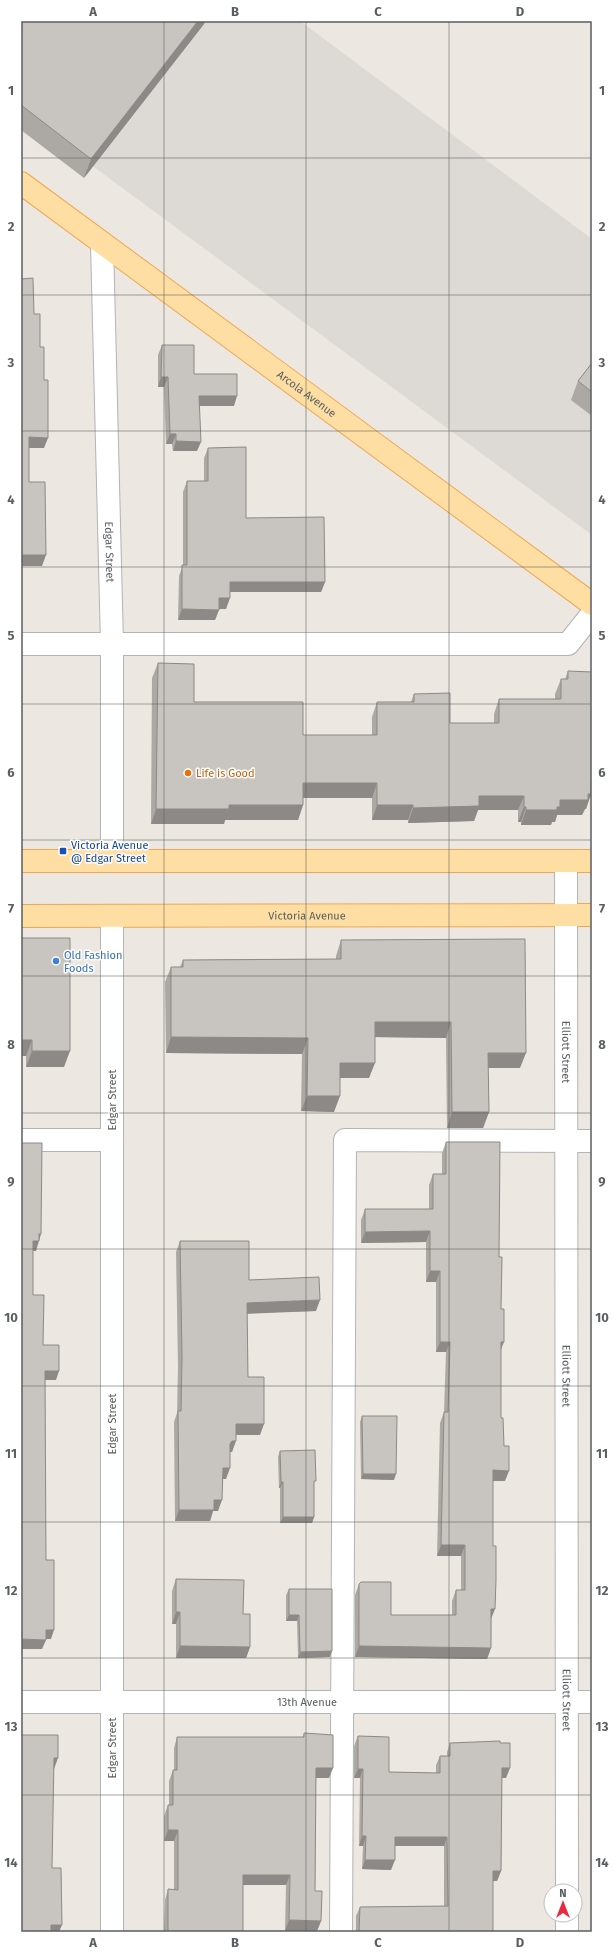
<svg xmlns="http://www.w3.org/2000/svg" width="613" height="1953" viewBox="0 0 613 1953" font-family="'Fira Sans',sans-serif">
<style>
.industrial{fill:#ddd9d4}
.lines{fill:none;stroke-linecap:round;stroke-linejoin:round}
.minor-casing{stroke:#b1b4b8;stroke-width:24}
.major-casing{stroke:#f0a755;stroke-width:24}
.minor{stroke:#fff;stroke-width:22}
.major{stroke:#fedea2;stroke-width:22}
.wall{fill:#aca9a4}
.shaded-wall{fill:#8c8986}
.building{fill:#c8c4bf;stroke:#8c8986}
.grid{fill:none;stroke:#595e61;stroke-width:1;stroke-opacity:0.55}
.food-dot{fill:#e8710a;stroke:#fff;stroke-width:1.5}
.transit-dot{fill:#1a4fb4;stroke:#fff;stroke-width:1.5}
.shop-dot{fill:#3f7fe0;stroke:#fff;stroke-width:1.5}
.labels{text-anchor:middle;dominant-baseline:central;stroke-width:3;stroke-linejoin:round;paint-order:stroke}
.street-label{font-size:11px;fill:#595e61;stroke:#fff}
.food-label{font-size:11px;fill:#c56008;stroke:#fff;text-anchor:start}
.transit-label{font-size:11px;fill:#164399;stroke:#fff;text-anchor:start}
.shop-label{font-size:11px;fill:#366cbe;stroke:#fff;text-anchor:start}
.neatline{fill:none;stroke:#595e61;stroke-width:1.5}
.grid-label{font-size:13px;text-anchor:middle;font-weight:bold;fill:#595e61}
</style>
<rect width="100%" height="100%" fill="#ece7e0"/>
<polygon class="industrial" points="21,21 300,21 592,239 592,535 21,113"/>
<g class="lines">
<g class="minor-casing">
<g id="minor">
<path id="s1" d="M 102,243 L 112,644 L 112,861"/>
<polyline points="21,644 568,644 592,614"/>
<path id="s2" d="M 566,861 L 567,1891"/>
<polyline points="112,916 112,1932"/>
<polyline points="21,1140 112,1140"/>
<path id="s3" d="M 21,1702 L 592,1702"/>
<polyline points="567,1915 567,1932"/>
<polyline points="341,1932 345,1140 592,1141"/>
</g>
</g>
<g class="major-casing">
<g id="major">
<path id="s4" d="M 21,183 L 592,604"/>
<polyline points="21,861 592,861"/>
<path id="s5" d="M 21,916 L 592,915"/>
</g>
</g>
<use href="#minor" class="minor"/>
<use href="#major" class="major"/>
</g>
<g class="wall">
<polygon points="21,21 205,21 204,24 84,178 21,130"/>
<polygon points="162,345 194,374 234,406 199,406 197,451 173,451 172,444 166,444 164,387 158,387 158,355"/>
<polygon points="592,363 592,416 571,400 578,381"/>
<polygon points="208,448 246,518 325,582 321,592 230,592 226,609 219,609 215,620 178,620 179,576 183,565 183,492 187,481 204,481 204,458"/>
<polygon points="158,663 194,702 303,735 372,735 372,717 377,702 411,702 414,694 450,723 494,723 494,714 499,699 555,699 555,694 561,679 565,679 568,671 592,797 590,797 586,809 585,809 582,815 557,815 555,822 552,822 551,825 521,825 521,822 518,822 518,810 478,810 474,821 408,823 408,820 372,820 372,798 303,798 303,805 298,820 225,820 224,824 151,824 152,678"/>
<polygon points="21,938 64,1067 26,1067 26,1056 21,1056"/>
<polygon points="341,940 520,1068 488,1068 489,1112 483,1128 447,1128 446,1038 375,1037 369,1078 340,1078 334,1112 301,1111 302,1054 166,1053 165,982 171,967 180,967 183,960 336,959 336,956"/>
<polygon points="446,1142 499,1257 501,1309 501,1418 505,1481 493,1481 491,1648 487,1659 355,1657 355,1595 359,1584 391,1615 452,1615 452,1601 456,1590 461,1590 461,1556 437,1556 440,1423 444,1412 446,1352 436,1352 436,1282 426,1282 426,1242 361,1243 361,1220 365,1209 429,1209 429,1185 433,1174 442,1174 442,1153"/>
<polygon points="180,1241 249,1280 316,1311 247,1313 248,1377 260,1435 236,1435 232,1452 230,1452 226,1479 223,1479 218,1511 213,1511 210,1521 175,1521 174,1422 177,1413 178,1367 176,1252"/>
<polygon points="362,1416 394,1480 361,1479 360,1422"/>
<polygon points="280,1451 314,1487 314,1517 312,1523 280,1523 280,1488 279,1488 278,1457"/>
<polygon points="176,1579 243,1614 250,1647 246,1658 176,1658 176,1624 172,1624 172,1591"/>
<polygon points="289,1589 330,1657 298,1658 297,1621 286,1621 286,1595"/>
<polygon points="304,1733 329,1778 316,1778 315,1891 321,1921 317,1931 285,1931 286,1885 243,1885 243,1932 164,1932 165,1900 168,1889 174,1890 174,1841 164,1841 164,1816 168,1805 169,1805 169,1781 173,1770 174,1770 174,1748 177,1737 303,1737"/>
<polygon points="358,1736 389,1772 436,1773 436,1765 440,1756 447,1756 447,1752 450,1743 506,1778 502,1778 501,1871 497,1881 493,1881 493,1932 356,1932 356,1916 360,1907 444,1906 444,1846 395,1846 391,1870 362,1869 363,1846 359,1846 360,1778 354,1778 354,1746"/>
</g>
<g class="shaded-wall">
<polygon points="198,21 205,21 204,24 84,178 91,159"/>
<polygon points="161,377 168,377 164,387 158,387"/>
<polygon points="199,396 237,396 234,406 195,406"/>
<polygon points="170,434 176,434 172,444 166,444"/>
<polygon points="29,437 48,438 44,448 25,448"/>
<polygon points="176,441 201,442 197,451 173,451"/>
<polygon points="21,555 46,555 42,566 21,566"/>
<polygon points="230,582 325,582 321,592 226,592"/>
<polygon points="219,598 230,598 226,609 215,609"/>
<polygon points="182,609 219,610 215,620 178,620"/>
<polygon points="591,782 592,782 592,797 590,797 586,809 585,809 582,815 557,815 555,822 552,822 551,825 521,825 526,810 560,800"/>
<polygon points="303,783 377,783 372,798 298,798"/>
<polygon points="479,796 524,796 518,810 478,810 474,821 408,823 413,808"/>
<polygon points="229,805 303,805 298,820 225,820 224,824 151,824 156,809"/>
<polygon points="377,805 413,805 408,820 372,820"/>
<polygon points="524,807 526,807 521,822 518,822"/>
<polygon points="375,1022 451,1022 446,1038 369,1037"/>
<polygon points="171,1037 308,1038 302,1054 166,1053"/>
<polygon points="21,1040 32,1040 26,1056 21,1056"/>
<polygon points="32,1051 70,1051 64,1067 26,1067"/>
<polygon points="488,1053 526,1053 520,1068 482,1068"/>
<polygon points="340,1063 375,1063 369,1078 334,1078"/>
<polygon points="307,1096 340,1096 334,1112 301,1111"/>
<polygon points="452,1112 489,1112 483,1128 447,1128"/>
<polygon points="430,1231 426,1242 361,1243 365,1232"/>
<polygon points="39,1234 41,1234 36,1251 30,1251 33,1241"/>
<polygon points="430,1271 440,1271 436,1282 426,1282"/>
<polygon points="320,1300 316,1311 243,1314 247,1303"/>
<polygon points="440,1342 450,1342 446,1352 436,1352"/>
<polygon points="501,1342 504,1342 500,1352"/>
<polygon points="45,1371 59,1371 56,1380 41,1380"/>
<polygon points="236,1424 264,1424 260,1435 232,1435"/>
<polygon points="232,1441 236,1441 232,1452 228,1452 230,1444"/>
<polygon points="223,1468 230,1468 226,1479 219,1479"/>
<polygon points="493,1470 509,1471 505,1481 489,1481"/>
<polygon points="363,1474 396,1474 394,1480 361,1479"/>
<polygon points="281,1482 283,1482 280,1488 279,1488"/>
<polygon points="214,1500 222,1500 218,1511 213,1511 210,1521 175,1521 179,1510"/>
<polygon points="283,1517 314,1517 312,1523 280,1523"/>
<polygon points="441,1545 465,1545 461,1556 437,1556"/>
<polygon points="491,1609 495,1609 491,1619"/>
<polygon points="176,1612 180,1612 176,1624 172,1624"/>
<polygon points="289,1615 299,1615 297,1621 286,1621"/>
<polygon points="46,1630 54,1630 51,1639 42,1639"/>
<polygon points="21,1639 46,1640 42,1649 21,1649"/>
<polygon points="180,1646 250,1647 246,1658 176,1658"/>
<polygon points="359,1646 491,1648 487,1659 355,1657"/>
<polygon points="332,1651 330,1657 298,1658 300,1652"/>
<polygon points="54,1758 58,1758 54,1769 50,1769"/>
<polygon points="316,1768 333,1768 329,1778 312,1778"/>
<polygon points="502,1768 510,1768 506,1778 499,1778"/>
<polygon points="358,1769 363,1769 360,1778 354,1778"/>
<polygon points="168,1830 178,1830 174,1841 164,1841"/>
<polygon points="362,1836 366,1836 363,1846 359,1846"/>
<polygon points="395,1837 447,1837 444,1846 391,1846"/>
<polygon points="365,1860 395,1860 391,1870 362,1869"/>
<polygon points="493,1871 501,1871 497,1881 489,1881"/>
<polygon points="243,1875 290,1875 286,1885 240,1885"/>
<polygon points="289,1920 321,1921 317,1931 285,1931"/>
<polygon points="51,1925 62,1925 59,1932 48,1932"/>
</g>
<g class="building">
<polygon points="21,21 198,21 91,159 21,105"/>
<polygon points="33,278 34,314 40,314 40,347 44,347 44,380 48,380 48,438 29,437 29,482 45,482 46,555 21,555 21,279"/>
<polygon points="162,345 194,345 194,374 237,374 237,396 199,396 201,442 176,441 176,434 170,434 168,377 161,377"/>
<polygon points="592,363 592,392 578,381"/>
<polygon points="246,447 246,518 324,517 325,582 230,582 230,598 219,598 219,610 182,609 182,565 187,565 187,481 208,481 208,448"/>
<polygon points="158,663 194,664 194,702 303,702 303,735 377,735 377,702 414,702 414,694 450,693 450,723 499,723 499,699 561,699 561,679 568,679 568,671 592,672 592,782 591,782 591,794 588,794 588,800 560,800 560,807 557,807 557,810 526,810 526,807 524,807 524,796 479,796 479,806 413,808 413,805 377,805 377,783 303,783 303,805 229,805 229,809 156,809"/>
<polygon points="21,938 70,938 70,1051 32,1051 32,1040 21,1040"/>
<polygon points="525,939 526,1053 488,1053 489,1112 452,1112 451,1022 375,1022 375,1063 340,1063 340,1096 307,1096 308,1038 171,1037 171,967 183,967 183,960 341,959 341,940"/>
<polygon points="446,1142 500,1142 499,1257 502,1257 501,1309 504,1309 504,1342 501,1342 501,1418 503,1418 504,1446 509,1446 509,1471 493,1470 493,1546 496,1546 496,1580 495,1609 491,1609 491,1648 359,1646 359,1584 361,1582 391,1582 391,1615 456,1615 456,1590 465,1590 465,1545 441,1545 444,1412 448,1412 450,1342 440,1342 440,1271 430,1271 430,1231 365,1232 365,1209 433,1209 433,1174 446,1174"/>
<polygon points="21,1143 42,1143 41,1234 39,1234 39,1241 33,1241 33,1295 44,1295 43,1345 59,1345 59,1371 45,1371 46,1560 54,1560 54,1630 46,1630 46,1640 21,1639"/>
<polygon points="180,1241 249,1241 249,1280 319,1277 320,1300 247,1303 248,1377 264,1377 264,1424 236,1424 236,1441 232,1441 230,1444 230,1468 223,1468 222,1500 214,1500 214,1510 179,1510 178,1411 181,1411 182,1356"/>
<polygon points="362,1416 397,1416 396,1474 363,1474"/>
<polygon points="315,1450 316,1481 314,1481 314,1517 283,1517 283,1482 281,1482 280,1451"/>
<polygon points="176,1579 244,1580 243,1614 250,1614 250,1647 180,1646 180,1612 176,1612"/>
<polygon points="289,1589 332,1589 332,1651 300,1652 299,1615 289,1615"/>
<polygon points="304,1733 333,1735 333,1768 316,1768 315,1891 322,1891 321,1921 289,1920 290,1875 243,1875 243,1932 168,1932 168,1889 178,1890 178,1830 168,1830 168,1805 173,1805 173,1770 177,1770 177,1737 304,1737"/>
<polygon points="21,1735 58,1735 58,1758 54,1758 52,1868 61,1868 62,1925 51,1925 51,1932 21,1932"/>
<polygon points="358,1736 389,1737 389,1772 440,1773 440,1756 450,1756 450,1743 500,1741 500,1743 510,1743 510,1768 502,1768 501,1871 493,1871 493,1932 359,1932 360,1907 448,1906 447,1837 395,1837 395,1860 365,1860 366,1836 362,1836 363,1769 358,1769"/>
</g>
<path class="grid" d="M 164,21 L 164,1932M 306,21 L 306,1932M 449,21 L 449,1932M 21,158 L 592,158M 21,295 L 592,295M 21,431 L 592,431M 21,567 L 592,567M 21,704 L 592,704M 21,840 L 592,840M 21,976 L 592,976M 21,1113 L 592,1113M 21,1249 L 592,1249M 21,1386 L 592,1386M 21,1522 L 592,1522M 21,1658 L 592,1658M 21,1795 L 592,1795"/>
<circle class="food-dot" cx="188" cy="773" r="4"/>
<rect class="transit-dot" x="59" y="847" width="8" height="8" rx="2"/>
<circle class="shop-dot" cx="56" cy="961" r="4"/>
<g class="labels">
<g class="street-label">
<text stroke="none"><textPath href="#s4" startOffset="355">Arcola Avenue</textPath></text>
<text stroke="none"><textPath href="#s1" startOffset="309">Edgar Street</textPath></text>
<text stroke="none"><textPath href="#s5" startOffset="286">Victoria Avenue</textPath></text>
<text stroke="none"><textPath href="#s2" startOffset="191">Elliott Street</textPath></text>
<text transform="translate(112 1100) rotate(-90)">Edgar Street</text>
<text stroke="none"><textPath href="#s2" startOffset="515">Elliott Street</textPath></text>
<text transform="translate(112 1424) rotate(-90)">Edgar Street</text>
<text stroke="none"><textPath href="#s2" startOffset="839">Elliott Street</textPath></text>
<text stroke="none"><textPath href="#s3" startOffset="286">13th Avenue</textPath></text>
<text transform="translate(112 1748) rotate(-90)">Edgar Street</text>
</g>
<g class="food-label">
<text x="196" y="773">Life is Good</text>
</g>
<g class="transit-label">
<text x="71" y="845">Victoria Avenue<tspan x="71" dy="13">@ Edgar Street</tspan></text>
</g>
<g class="shop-label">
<text x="64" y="955">Old Fashion<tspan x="64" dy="13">Foods</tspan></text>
</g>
</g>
<rect width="613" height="1953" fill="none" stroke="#ffffff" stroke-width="44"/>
<g transform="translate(563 1903)"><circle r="19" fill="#ffffff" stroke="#bdbfc0"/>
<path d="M0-3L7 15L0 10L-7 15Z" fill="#e72a40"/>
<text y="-6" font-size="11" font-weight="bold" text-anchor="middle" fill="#595e61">N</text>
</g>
<rect x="22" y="22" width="569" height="1909" class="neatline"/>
<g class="grid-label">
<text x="93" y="16">A</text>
<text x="235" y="16">B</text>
<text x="378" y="16">C</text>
<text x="520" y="16">D</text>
<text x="11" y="95">1</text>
<text x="602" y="95">1</text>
<text x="11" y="231">2</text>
<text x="602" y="231">2</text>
<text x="11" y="367">3</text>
<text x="602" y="367">3</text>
<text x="11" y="504">4</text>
<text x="602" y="504">4</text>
<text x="11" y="640">5</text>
<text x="602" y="640">5</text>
<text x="11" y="777">6</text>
<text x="602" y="777">6</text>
<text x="11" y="913">7</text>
<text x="602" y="913">7</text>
<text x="11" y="1049">8</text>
<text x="602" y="1049">8</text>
<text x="11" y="1186">9</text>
<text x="602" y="1186">9</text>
<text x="11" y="1322">10</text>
<text x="602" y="1322">10</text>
<text x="11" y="1458">11</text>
<text x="602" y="1458">11</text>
<text x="11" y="1595">12</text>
<text x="602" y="1595">12</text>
<text x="11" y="1731">13</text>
<text x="602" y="1731">13</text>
<text x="11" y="1867">14</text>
<text x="602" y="1867">14</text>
<text x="93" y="1947">A</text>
<text x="235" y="1947">B</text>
<text x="378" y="1947">C</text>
<text x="520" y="1947">D</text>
</g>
</svg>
